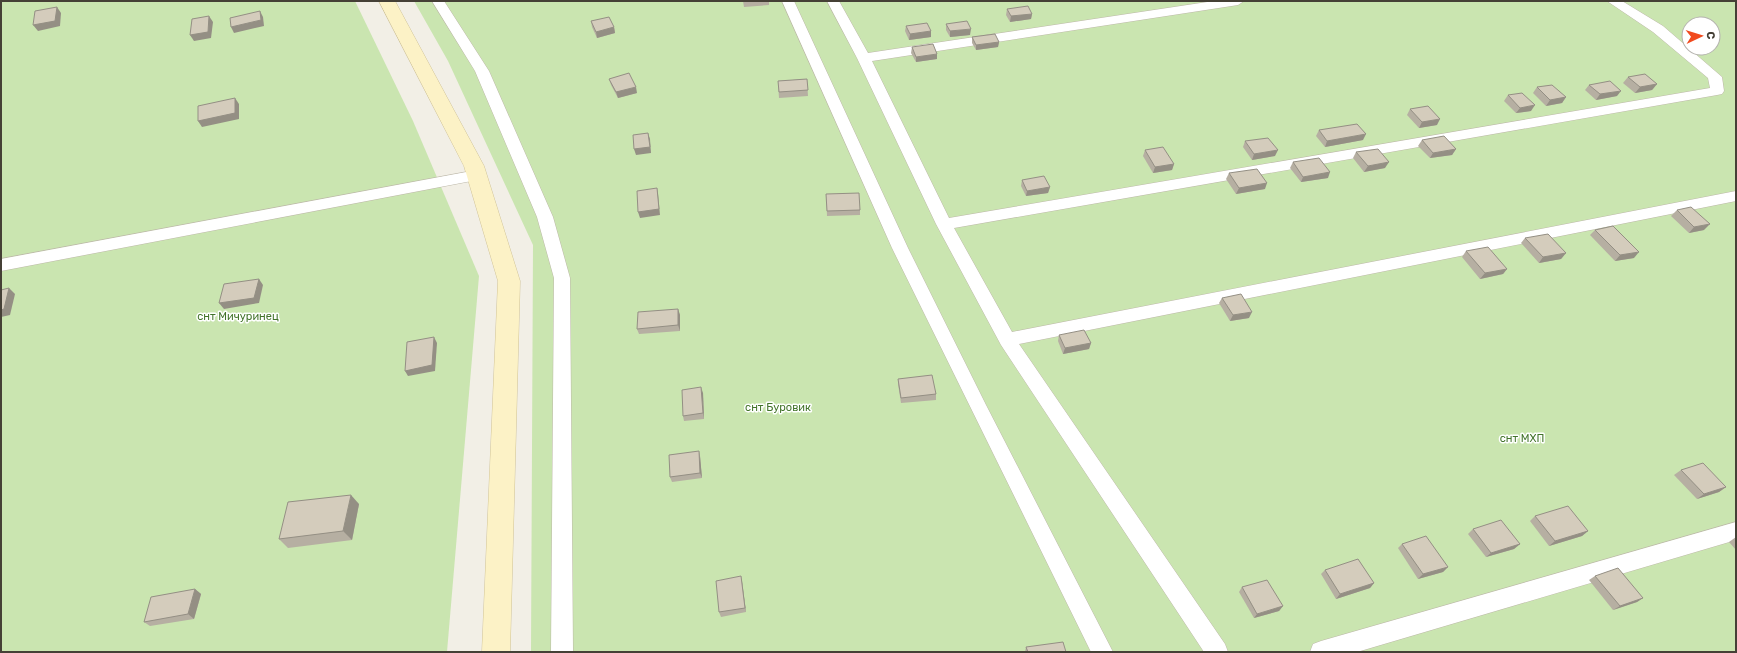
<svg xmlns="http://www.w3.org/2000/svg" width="1737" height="653" viewBox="0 0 1737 653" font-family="Rubik,sans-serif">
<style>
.green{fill:#cae5b0;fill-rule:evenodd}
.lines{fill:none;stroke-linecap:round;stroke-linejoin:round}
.lane-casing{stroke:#bdb8a9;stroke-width:1}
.secondary-casing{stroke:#d1c498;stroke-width:1}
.lane{fill:#fff;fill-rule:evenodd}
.secondary{fill:#fcf2c6;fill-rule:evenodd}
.wall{fill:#b6afa2}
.shaded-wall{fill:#948f84}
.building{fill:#d4ccbc;stroke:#948f84}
.labels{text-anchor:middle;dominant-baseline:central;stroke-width:3;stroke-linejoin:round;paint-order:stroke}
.park-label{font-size:11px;fill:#43742b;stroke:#fff}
</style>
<rect width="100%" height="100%" fill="#f2efe6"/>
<g class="green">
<polygon points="1,1 355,1 413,121 479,276 447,652 1,652"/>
<path d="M 414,1 L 1736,1 L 1736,652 L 531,652 L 533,245 L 448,61 ZM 1689,24 L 1713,24 L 1713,48 L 1689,48 Z"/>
</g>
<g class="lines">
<g class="lane-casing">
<g id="lane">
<polygon points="432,1 444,1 489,71 553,217 570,278 573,652 551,652 554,278 537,217 475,71"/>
<polygon points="782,1 794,1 908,248 986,405 1113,652 1091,652 892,248"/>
<polygon points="827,1 839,1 868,53 1214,1 1244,1 1238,5 872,61 949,218 1710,88 1708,78 1653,32 1607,1 1622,1 1663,26 1722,77 1724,91 1722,94 1717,95 954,228 1012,332 1736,191 1736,201 1019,344 1225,644 1228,652 1204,652 1001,345 936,224 857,58"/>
<polygon points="477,170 482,171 484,175 482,179 1,271 1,259"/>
<polygon points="1736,522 1736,540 1357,652 1310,652 1313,644 1321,641"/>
</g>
</g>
<g class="secondary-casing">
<polygon id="secondary" points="379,1 395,1 484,166 520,281 510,652 482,652 498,281 464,166"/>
</g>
<use href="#lane" class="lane"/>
<use href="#secondary" class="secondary"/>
</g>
<g class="wall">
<polygon points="743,1 769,1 769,5 744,7"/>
<polygon points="1007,9 1032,14 1031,19 1010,22 1006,15"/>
<polygon points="591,21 614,27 615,33 597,38 592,27"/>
<polygon points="946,24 970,35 950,37 946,30"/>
<polygon points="906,26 931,31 931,37 909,40 905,31"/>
<polygon points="972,37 999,42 998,47 976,50 972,43"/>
<polygon points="912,47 937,59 916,62 911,53"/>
<polygon points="1628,77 1657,84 1652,90 1635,93 1623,83"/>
<polygon points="609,79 637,93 618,98 611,85"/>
<polygon points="807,79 808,96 779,98 778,81"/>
<polygon points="1589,85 1617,96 1596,100 1585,90"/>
<polygon points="1537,87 1566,97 1562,103 1546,106 1533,93"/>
<polygon points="1508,95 1531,111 1516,113 1504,101"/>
<polygon points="1410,109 1437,125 1419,128 1407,115"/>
<polygon points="1319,130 1363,140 1325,147 1316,136"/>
<polygon points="1422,140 1456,149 1452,155 1430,158 1418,146"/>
<polygon points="1245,141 1275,156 1252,160 1243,147"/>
<polygon points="1145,150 1174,164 1172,170 1153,173 1143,156"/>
<polygon points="1356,152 1385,168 1364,172 1353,158"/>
<polygon points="1293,162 1328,178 1301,182 1290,168"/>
<polygon points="1229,173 1265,189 1236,194 1226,179"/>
<polygon points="1022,180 1050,187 1048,193 1026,196 1021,186"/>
<polygon points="826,194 860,210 860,215 827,216"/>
<polygon points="1677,210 1704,230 1689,233 1671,216"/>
<polygon points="1595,230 1634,258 1615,261 1590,235"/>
<polygon points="1525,238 1566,253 1561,259 1539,263 1521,243"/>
<polygon points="1466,251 1507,269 1503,274 1480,279 1462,257"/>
<polygon points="1222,298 1249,318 1230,321 1219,303"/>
<polygon points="678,309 680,315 680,331 639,334 637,329"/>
<polygon points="1059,335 1091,343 1089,349 1063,354 1058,341"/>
<polygon points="898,379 936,394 936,400 901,403 898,384"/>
<polygon points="703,393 704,419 684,421 683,416"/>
<polygon points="700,456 702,478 672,482 670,477"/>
<polygon points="1681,470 1726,487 1719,492 1697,499 1674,475"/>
<polygon points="359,504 352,540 288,548 279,539"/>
<polygon points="1535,516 1588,531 1582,536 1549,546 1530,521"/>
<polygon points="1473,529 1520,544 1514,549 1486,557 1468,534"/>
<polygon points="1736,537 1736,550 1729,542"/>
<polygon points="1402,544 1448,567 1443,572 1418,579 1398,548"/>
<polygon points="1325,570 1374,583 1370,588 1336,599 1321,574"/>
<polygon points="741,576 746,612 721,617 719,612"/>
<polygon points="1595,576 1643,598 1637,602 1613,610 1589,580"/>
<polygon points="1242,587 1283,606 1279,611 1254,618 1239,592"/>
<polygon points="195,589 201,594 194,619 150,626 144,622"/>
<polygon points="1026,647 1066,652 1025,652"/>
</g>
<g class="shaded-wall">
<polygon points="57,7 61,13 60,26 38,31 33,25"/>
<polygon points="260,11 263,17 264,26 234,33 231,27"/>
<polygon points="1032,14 1031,19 1010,22 1011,16"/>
<polygon points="209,16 213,22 211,38 194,41 190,35"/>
<polygon points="614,27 615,33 597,38 596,32"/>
<polygon points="971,29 970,35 950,37 950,31"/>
<polygon points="931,31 931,37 909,40 910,34"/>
<polygon points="999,42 998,47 976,50 976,45"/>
<polygon points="937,54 937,59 916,62 916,57"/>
<polygon points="1657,84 1652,90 1635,93 1640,87"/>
<polygon points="636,87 637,93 618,98 616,92"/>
<polygon points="1621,91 1617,96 1596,100 1600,94"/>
<polygon points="1566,97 1562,103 1546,106 1550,100"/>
<polygon points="235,98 239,104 239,119 202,127 198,121"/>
<polygon points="1535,105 1531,111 1516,113 1520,108"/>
<polygon points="1440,119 1437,125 1419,128 1422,122"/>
<polygon points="648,133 650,139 651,153 636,155 634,149"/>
<polygon points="1366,134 1363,140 1325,147 1327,141"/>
<polygon points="1456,149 1452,155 1430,158 1433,153"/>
<polygon points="1278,150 1275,156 1252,160 1254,154"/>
<polygon points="1389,162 1385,168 1364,172 1368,166"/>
<polygon points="1174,164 1172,170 1153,173 1155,167"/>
<polygon points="1330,172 1328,178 1301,182 1303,177"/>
<polygon points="1267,183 1265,189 1236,194 1239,188"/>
<polygon points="1050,187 1048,193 1026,196 1027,191"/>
<polygon points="657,188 658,194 660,215 640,218 638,212"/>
<polygon points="1710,224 1704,230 1689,233 1694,227"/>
<polygon points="1639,252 1634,258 1615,261 1620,255"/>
<polygon points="1566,253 1561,259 1539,263 1543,257"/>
<polygon points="1507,269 1503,274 1480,279 1485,273"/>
<polygon points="259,279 263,285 259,303 224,309 219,303"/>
<polygon points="9,288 15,294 10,315 1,317 1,310"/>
<polygon points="678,309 680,315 680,331 678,325"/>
<polygon points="1252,312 1249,318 1230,321 1233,315"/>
<polygon points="434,337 437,343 435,371 408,376 405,371"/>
<polygon points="1091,343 1089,349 1063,354 1065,348"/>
<polygon points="701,387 703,393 704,419 703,413"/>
<polygon points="699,451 700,456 702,478 700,473"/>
<polygon points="1726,487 1719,492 1697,499 1704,494"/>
<polygon points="351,495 359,504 352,540 343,531"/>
<polygon points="1588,531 1582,536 1549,546 1555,541"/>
<polygon points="1520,544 1514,549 1486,557 1491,553"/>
<polygon points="1448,567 1443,572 1418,579 1423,574"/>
<polygon points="741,576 742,581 746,612 745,608"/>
<polygon points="1374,583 1370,588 1336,599 1340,594"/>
<polygon points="195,589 201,594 194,619 188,614"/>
<polygon points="1643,598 1637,602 1613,610 1620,606"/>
<polygon points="1283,606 1279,611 1254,618 1257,614"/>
</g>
<g class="building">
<polygon points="1028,6 1032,14 1011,16 1007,9"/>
<polygon points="57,7 55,21 33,25 35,11"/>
<polygon points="260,11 261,20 231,27 230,18"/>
<polygon points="209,16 208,32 190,35 192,19"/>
<polygon points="609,17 614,27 596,32 591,21"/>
<polygon points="967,21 971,29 950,31 946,24"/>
<polygon points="927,23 931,31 910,34 906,26"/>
<polygon points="995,34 999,42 976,45 972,37"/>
<polygon points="933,44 937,54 916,57 912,47"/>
<polygon points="629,73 636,87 616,92 609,79"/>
<polygon points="1645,74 1657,84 1640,87 1628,77"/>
<polygon points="807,79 808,90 779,92 778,81"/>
<polygon points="1610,81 1621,91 1600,94 1589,85"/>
<polygon points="1552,85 1566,97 1550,100 1537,87"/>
<polygon points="1522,93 1535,105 1520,108 1508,95"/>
<polygon points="235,98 235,113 198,121 198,106"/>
<polygon points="1428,106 1440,119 1422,122 1410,109"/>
<polygon points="1357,124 1366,134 1327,141 1319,130"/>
<polygon points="648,133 650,147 634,149 633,135"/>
<polygon points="1444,136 1456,149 1433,153 1422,140"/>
<polygon points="1268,138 1278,150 1254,154 1245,141"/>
<polygon points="1163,147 1174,164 1155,167 1145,150"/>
<polygon points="1378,149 1389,162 1368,166 1356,152"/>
<polygon points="1319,158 1330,172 1303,177 1293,162"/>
<polygon points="1257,169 1267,183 1239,188 1229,173"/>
<polygon points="1044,176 1050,187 1027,191 1022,180"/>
<polygon points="657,188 659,209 638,212 637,191"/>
<polygon points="859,193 860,210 827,211 826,194"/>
<polygon points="1691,207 1710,224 1694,227 1677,210"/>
<polygon points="1613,226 1639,252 1620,255 1595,230"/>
<polygon points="1548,234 1566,253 1543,257 1525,238"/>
<polygon points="1488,247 1507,269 1485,273 1466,251"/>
<polygon points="259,279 254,298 219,303 224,284"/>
<polygon points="9,288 4,309 1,310 1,290"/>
<polygon points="1241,294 1252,312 1233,315 1222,298"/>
<polygon points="678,309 678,325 637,329 638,312"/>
<polygon points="1084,330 1091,343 1065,348 1059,335"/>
<polygon points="434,337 432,365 405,371 407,342"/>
<polygon points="932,375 936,394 901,398 898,379"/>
<polygon points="701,387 703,413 683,416 682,390"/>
<polygon points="699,451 700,473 670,477 669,455"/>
<polygon points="1703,463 1726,487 1704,494 1681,470"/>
<polygon points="351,495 343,531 279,539 288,502"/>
<polygon points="1568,506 1588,531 1555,541 1535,516"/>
<polygon points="1501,520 1520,544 1491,553 1473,529"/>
<polygon points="1426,536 1448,567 1423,574 1402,544"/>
<polygon points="1358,559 1374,583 1340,594 1325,570"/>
<polygon points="1618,568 1643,598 1620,606 1595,576"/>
<polygon points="741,576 745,608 719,612 716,581"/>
<polygon points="1267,580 1283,606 1257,614 1242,587"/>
<polygon points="195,589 188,614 144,622 151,597"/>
<polygon points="1063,642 1066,652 1028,652 1026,647"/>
</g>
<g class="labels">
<g class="park-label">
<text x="238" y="316">снт Мичуринец</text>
<text x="778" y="407">снт Буровик</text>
<text x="1522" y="438">снт МХП</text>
</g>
</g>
<rect width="1737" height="653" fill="none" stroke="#454036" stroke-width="4"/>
<g transform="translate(1701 36) rotate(86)"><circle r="19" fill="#ffffff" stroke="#b5b3af"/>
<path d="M0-3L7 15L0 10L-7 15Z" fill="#f14a1e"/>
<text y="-6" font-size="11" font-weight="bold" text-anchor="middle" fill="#454036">С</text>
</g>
</svg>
